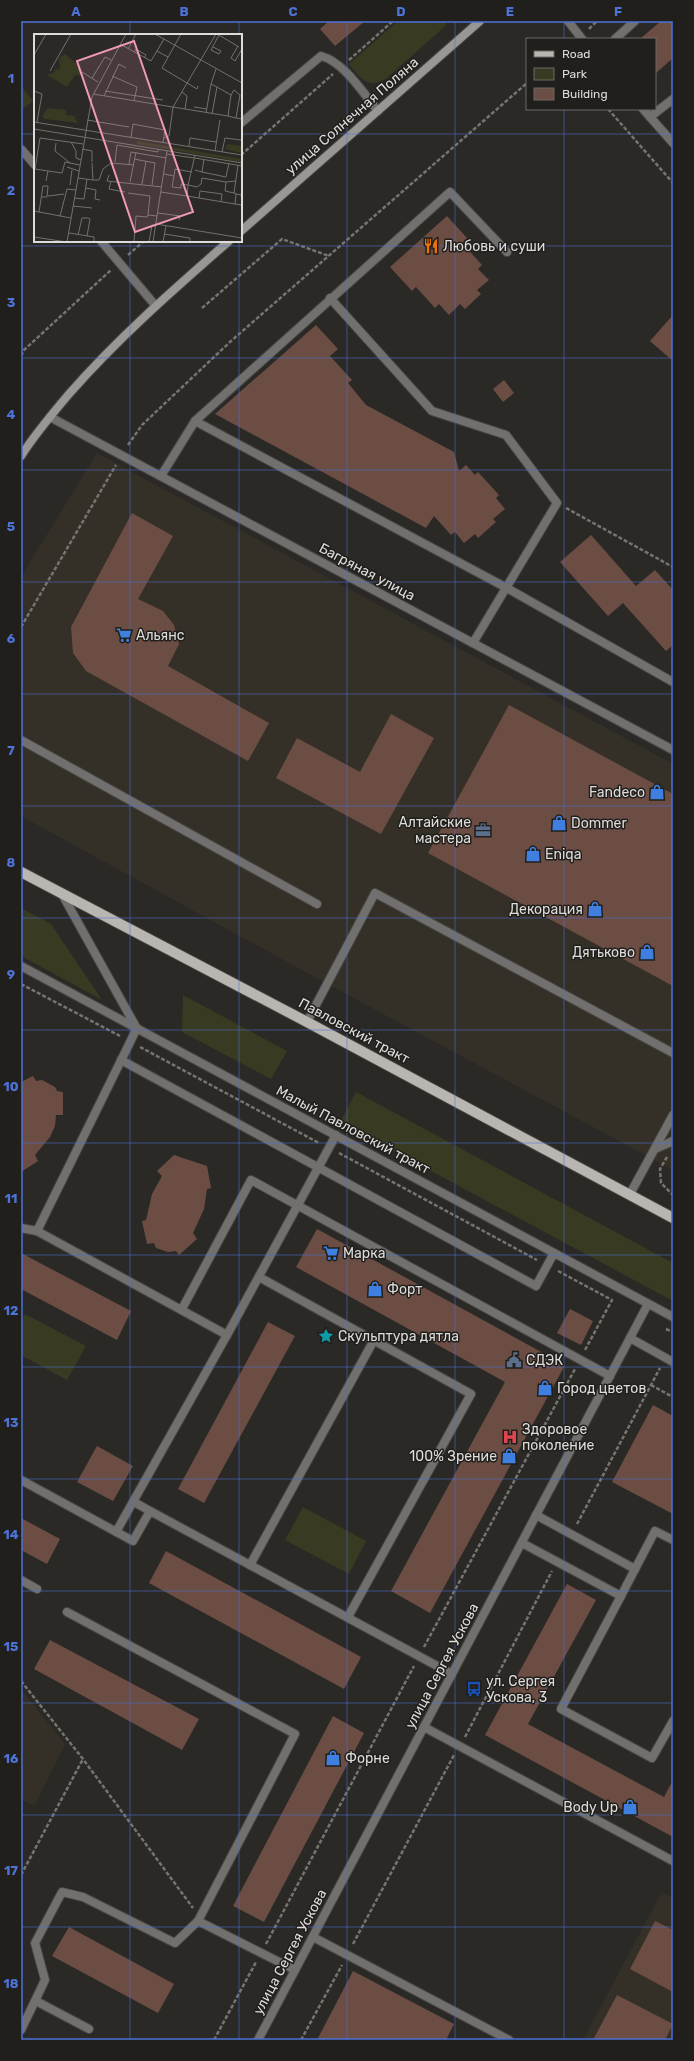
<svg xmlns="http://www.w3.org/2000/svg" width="694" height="2061" viewBox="0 0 694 2061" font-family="Rubik,sans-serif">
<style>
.built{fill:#353027}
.green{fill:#393a22}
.building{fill:#6b4d44}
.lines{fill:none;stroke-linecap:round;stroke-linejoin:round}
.lane-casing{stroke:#474643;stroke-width:10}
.street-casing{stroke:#474643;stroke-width:10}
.secondary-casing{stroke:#474643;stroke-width:10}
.primary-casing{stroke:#474643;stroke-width:12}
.path{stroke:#757471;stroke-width:2.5;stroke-dasharray:4 2;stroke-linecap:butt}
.lane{stroke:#71706e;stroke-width:8}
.street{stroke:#71706e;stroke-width:8}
.secondary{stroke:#999794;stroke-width:8}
.primary{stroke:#b9b6b2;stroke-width:10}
.grid{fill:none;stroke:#4d72d8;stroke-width:1;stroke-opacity:0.55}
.labels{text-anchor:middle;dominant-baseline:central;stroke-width:3;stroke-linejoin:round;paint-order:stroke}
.street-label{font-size:14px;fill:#dddcda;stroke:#211f1c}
.poi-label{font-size:14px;fill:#dddcda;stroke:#211f1c;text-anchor:start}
.inset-road{fill:none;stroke:#72716e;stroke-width:1}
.view{fill:#f09ab7;fill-opacity:0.15;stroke:#f09ab7;stroke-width:2}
.inset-edge{fill:none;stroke:#dddcda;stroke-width:2}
.neatline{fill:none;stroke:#4d72d8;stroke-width:1.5}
.grid-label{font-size:13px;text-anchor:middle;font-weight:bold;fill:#4d72d8}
</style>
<rect width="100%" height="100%" fill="#2b2926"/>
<g class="built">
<polygon points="97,453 673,764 673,1170 309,974 21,816 21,577"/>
<polygon points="21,1689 65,1744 34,1806 21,1799"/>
<polygon points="662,1892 673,1898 673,2040 583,2040"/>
</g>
<g class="green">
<path d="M 398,21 L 448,21 L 444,27 L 387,78 C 368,90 360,78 349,64 Z"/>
<polygon points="21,86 33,101 21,110"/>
<polygon points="21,908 51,924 102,1000 21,956"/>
<polygon points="183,995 287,1051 271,1079 182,1032"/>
<polygon points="356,1092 673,1263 673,1301 340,1122"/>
<polygon points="25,1314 86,1346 67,1380 21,1355 21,1322"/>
<polygon points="303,1507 366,1541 349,1574 285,1540"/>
</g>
<g class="building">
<polygon points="329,21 365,21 335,46 320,29"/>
<polygon points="661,21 673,21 673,58 655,74 655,39 640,39"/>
<polygon points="447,216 467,238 462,243 482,265 478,269 489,280 477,290 481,294 465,309 460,304 449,315 439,304 435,308 416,287 412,291 390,267"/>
<polygon points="673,315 673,361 650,341"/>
<polygon points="316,325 338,349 330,356 352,380 348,383 366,405 454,452 459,471 466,465 475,475 478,472 499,495 496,498 505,509 493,519 496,522 478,538 475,534 464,543 455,532 451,535 434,516 426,528 215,414"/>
<polygon points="504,380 514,393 503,402 493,389"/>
<polygon points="132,513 173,536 138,599 163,611 174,625 179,644 168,666 269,723 248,761 86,671 73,653 71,627"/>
<polygon points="591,535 636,586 655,570 673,590 673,645 666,651 623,603 608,616 560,562"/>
<polygon points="509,705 673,794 673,986 428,853"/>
<polygon points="391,714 434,738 381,834 276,778 297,738 360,772"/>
<polygon points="33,1076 36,1081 42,1080 55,1087 57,1091 63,1092 63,1115 56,1115 55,1126 50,1137 35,1155 38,1161 21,1172 21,1082"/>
<polygon points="174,1155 207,1166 211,1188 207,1189 204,1209 193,1233 197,1239 179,1255 176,1251 168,1252 156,1248 154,1243 147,1244 142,1221 146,1220 152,1194 162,1176 157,1171"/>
<polygon points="317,1229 565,1365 430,1613 391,1591 505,1382 296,1267"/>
<polygon points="21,1253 131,1311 117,1340 21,1289"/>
<polygon points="570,1309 593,1321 581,1345 557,1333"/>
<polygon points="268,1322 295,1336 204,1503 178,1489"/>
<polygon points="653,1405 673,1416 673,1514 612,1482"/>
<polygon points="97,1446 133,1466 113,1501 77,1482"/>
<polygon points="21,1518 60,1539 47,1564 21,1550"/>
<polygon points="166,1551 361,1657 344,1689 149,1583"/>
<polygon points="567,1584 596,1600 528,1724 664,1797 673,1780 673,1837 485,1735"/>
<polygon points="50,1640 199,1719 182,1750 34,1669"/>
<polygon points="333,1716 364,1733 264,1922 233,1906"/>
<polygon points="655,1921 673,1930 673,1992 630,1969"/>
<polygon points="69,1927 174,1984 158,2013 52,1956"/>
<polygon points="353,1971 454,2024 446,2040 317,2040"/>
<polygon points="617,1995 673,2024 665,2040 593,2040"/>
</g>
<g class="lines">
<g class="lane-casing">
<g id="lane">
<polyline points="568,21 582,39"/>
<polyline points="615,39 635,21"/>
<polyline points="643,109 673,143"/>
<polyline points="650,117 673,99"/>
<path d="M 241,123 L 321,56 C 344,62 363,93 378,111"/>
<polyline points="21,149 35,165"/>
<polyline points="101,241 155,305"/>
<polyline points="330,298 432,411 506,435 557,503 473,643"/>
<polyline points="195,421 505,587 673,682"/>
<polyline points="161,476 195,421 450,192 507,252"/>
<polyline points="21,740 317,904"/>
<polyline points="307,1022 375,893 673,1053"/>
<polyline points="121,1060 536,1286 554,1253"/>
<polyline points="655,1149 673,1141"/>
<polyline points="630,1194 673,1115"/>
<polyline points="21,1228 37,1231 227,1335"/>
<polyline points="37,1231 137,1028"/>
<polyline points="259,1277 471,1394 348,1617"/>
<polyline points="182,1309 251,1180 610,1376"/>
<polyline points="630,1338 673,1362"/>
<polyline points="21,1480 133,1541 150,1511 452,1674"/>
<polyline points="134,1502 150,1511"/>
<polyline points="536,1515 635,1569"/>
<polyline points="116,1532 227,1335 336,1135"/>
<polyline points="522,1543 621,1596 561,1709 652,1758 673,1721"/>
<polyline points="250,1565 374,1340"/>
<polyline points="21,1580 37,1589"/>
<polyline points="621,1596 655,1531 673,1540"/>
<polyline points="67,1612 295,1734 198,1921 295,1970"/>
<polyline points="424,1727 673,1861"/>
<polyline points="313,1937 509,2040"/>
<polyline points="36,2001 89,2029"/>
<polyline points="21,2030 45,1980 35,1943 62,1892 83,1897 175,1943 198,1921"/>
</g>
</g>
<g class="street-casing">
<g id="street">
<polyline points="50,417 673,750"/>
<polyline points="62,894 136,1027"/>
<polyline points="21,966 673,1317"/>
<polyline points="258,2040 648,1304"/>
</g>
</g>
<g class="secondary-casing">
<g id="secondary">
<polyline points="241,231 480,21"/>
<path d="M 21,456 C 35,434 52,414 69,394 C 118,338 173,290 229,241"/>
</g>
</g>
<g class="primary-casing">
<polyline id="primary" points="21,872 307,1022 673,1218"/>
</g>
<g class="path">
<polyline points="589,29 597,21"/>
<polyline points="349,60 393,21"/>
<polyline points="608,109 673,183"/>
<polyline points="241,155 333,74"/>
<polyline points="128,255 144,241"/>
<polyline points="202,308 282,239 329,256"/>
<polyline points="21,356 24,350 111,270"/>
<polyline points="128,445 142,425 231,341 527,83"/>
<polyline points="566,508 673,567"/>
<polyline points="21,627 116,465"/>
<polyline points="21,984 120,1036"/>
<polyline points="140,1047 319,1143"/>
<polyline points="339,1153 537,1260"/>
<polyline points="667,1157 660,1169 661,1183 673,1195"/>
<polyline points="558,1271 612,1300 585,1350"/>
<polyline points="666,1329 673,1332"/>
<polyline points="651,1385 673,1397"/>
<polyline points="577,1524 660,1368"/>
<polyline points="424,1647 575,1369"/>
<polyline points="21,1681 83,1759 193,1908"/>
<polyline points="465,1737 552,1571"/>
<polyline points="21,1875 83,1759"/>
<polyline points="266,1944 414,1666"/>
<polyline points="353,1944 454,1755"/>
<polyline points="214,2040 256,1962"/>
<polyline points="301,2040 342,1965"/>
</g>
<use href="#lane" class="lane"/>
<use href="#street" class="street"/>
<use href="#secondary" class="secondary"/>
<use href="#primary" class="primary"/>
</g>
<path class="grid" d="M 130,21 L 130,35M 239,21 L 239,35M 347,21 L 347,2040M 455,21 L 455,2040M 564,21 L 564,39M 564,109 L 564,2040M 21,134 L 35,134M 241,134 L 673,134M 130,241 L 130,2040M 239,241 L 239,2040M 21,246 L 673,246M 21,358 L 673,358M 21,470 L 673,470M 21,582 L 673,582M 21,694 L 673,694M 21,806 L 673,806M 21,918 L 673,918M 21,1030 L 673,1030M 21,1143 L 673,1143M 21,1255 L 673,1255M 21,1367 L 673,1367M 21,1479 L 673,1479M 21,1591 L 673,1591M 21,1703 L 673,1703M 21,1815 L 673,1815M 21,1927 L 673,1927"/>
<defs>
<g id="restaurant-bare" transform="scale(1.2)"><path d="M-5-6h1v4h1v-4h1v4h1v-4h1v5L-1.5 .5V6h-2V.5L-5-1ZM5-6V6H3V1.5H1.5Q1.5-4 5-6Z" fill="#e8710a" stroke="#211f1c" stroke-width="2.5" paint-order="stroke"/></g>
<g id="supermarket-bare" transform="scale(1.2)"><path d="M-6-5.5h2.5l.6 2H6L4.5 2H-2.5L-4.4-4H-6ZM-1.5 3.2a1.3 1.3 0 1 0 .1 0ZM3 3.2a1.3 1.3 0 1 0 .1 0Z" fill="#3f7fe0" stroke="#211f1c" stroke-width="2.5" paint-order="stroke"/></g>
<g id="shop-bare" transform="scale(1.2)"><path d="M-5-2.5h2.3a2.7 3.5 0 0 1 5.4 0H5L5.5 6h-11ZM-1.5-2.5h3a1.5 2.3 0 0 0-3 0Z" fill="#3f7fe0" stroke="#211f1c" stroke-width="2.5" paint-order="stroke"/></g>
<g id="office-bare" transform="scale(1.2)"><path d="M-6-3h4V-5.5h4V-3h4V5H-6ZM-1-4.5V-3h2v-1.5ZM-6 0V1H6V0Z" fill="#5c6f8a" stroke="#211f1c" stroke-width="2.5" paint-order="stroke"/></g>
<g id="sight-bare" transform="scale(1.2)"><path d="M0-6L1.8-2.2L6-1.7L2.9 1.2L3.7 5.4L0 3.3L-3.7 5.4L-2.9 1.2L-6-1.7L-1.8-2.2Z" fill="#0f9aa8" stroke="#211f1c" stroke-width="2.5" paint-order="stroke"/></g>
<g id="civic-bare" transform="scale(1.2)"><path d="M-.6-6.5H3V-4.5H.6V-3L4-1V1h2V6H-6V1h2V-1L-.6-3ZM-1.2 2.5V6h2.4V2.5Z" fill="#5c6f8a" stroke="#211f1c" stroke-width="2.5" paint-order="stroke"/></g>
<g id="hospital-bare" transform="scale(1.2)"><path d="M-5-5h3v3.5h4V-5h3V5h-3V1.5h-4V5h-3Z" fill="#e0444e" stroke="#211f1c" stroke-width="2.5" paint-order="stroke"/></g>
<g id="bus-bare" transform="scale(1.2)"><path d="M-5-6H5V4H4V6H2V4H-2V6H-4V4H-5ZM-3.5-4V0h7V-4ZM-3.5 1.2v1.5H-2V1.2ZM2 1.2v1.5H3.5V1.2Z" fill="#1a4fb4" stroke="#211f1c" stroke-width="2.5" paint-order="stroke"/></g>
</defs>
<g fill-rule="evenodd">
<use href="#restaurant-bare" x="431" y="246"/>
<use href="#supermarket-bare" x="124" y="635"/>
<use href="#shop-bare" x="657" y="792"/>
<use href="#shop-bare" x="559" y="823"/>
<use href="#office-bare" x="483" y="830"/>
<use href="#shop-bare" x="533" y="854"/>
<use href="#shop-bare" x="595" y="909"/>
<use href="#shop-bare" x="647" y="952"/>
<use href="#supermarket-bare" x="331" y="1253"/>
<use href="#shop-bare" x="375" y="1289"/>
<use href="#sight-bare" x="326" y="1336"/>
<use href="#civic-bare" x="514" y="1360"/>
<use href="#shop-bare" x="545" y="1388"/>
<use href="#hospital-bare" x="510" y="1437"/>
<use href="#shop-bare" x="509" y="1456"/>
<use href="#bus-bare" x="474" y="1689"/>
<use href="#shop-bare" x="333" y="1758"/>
<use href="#shop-bare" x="630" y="1807"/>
</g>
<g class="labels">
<g class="street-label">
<text transform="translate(352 116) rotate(-41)">улица Солнечная Поляна</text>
<text transform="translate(367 572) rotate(28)">Багряная улица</text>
<text transform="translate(354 1031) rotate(28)">Павловский тракт</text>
<text transform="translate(353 1130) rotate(28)">Малый Павловский тракт</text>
<text transform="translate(442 1666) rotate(-62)">улица Сергея Ускова</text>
<text transform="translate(290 1952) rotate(-62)">улица Сергея Ускова</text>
</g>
<g class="poi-label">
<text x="443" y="246">Любовь и суши</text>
<text x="136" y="635">Альянс</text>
<text x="645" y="792" text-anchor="end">Fandeco</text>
<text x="471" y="822" text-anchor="end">Алтайские<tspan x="471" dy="16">мастера</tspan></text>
<text x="571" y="823">Dommer</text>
<text x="545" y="854">Eniqa</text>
<text x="583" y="909" text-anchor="end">Декорация</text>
<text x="635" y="952" text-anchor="end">Дятьково</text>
<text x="343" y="1253">Марка</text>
<text x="387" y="1289">Форт</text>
<text x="338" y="1336">Скульптура дятла</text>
<text x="526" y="1360">СДЭК</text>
<text x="557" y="1388">Город цветов</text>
<text x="522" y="1429">Здоровое<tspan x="522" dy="16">поколение</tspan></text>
<text x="497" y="1456" text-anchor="end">100% Зрение</text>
<text x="486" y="1681">ул. Сергея<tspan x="486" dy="16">Ускова, 3</tspan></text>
<text x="345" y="1758">Форне</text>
<text x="618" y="1807" text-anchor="end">Body Up</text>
</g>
</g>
<g transform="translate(34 34)">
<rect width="208" height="208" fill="#2b2926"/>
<path d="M 31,20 L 48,35 L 46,42 L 41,41 L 33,53 L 13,41 L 21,38 L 20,35 L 26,36 L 25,24 ZM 14,74 L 32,76 L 32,81 L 40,82 L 44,89 L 11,85 L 8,82 ZM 103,107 L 208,125 L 208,128 L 103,110 ZM 193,110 L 208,112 L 208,119 L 192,115 Z" fill="#393a22"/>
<path class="inset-road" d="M 121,0 L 208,49M 147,0 L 128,34 L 163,55 L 164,52M 185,1 L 205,13M 86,10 L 117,27 L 130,5M 204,12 L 197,24 L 201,27 L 208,15M 179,13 L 187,17 L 185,20 L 177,16 L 185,1M 94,15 L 102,0M 123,17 L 134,23M 100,18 L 102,15 L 112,21 L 110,24M 0,21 L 12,0M 16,37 L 37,0M 48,38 L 64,48M 78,42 L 103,53 L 100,67M 58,44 L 71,23 L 77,26M 183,53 L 197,61M 0,57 L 8,60 L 3,88M 71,57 L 129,66M 148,58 L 153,62 L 151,75M 59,60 L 194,82M 70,62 L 85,30 L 92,34M 160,73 L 173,75M 172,79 L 177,50M 178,80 L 183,53 L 177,50 L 182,35M 202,84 L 206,61 L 200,56 L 197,61 L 194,82 L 202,84 L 208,85M 53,86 L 95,93M 0,88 L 208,121M 0,95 L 208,129M 97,103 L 99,90 L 104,91 L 131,96 L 129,108M 130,104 L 135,102 L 139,73 L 182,0M 37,108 L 42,117 L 42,124 L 47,126M 22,109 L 21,117 L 36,129 L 46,131M 83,111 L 124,118 L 124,115M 155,112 L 156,104 L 182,108M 48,115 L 58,117 L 58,128M 181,117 L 186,86M 188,118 L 191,104 L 207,106M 133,120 L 160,124M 161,121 L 154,151 L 163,153 L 167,150 L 168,144 L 192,148M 161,124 L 208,132M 100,125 L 121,129 L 118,151M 81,128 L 83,111M 95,130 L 97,118 L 132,124M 33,133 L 45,137M 161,136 L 168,138 L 170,125M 14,137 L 1,135 L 6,104 L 49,110M 168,138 L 192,143 L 195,129M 75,141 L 73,147 L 128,153M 140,142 L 141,135 L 158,138M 44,144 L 59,146 L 58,129M 59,146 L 65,146 L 69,135 L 77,129 L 100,131M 12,147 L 14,137 L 28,139 L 31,128 L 36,129M 77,147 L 75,155 L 91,158M 96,148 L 102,118M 108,150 L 112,127M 36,151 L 38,136M 52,154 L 62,156 L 61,165 L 66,166M 127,158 L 153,162 L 154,151 L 147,150 L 147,154 L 138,153 L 140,142 L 130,140M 94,159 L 116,162 L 114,181 L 123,182M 200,159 L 191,157 L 192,148 L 202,147M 202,160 L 200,159 L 204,131M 14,162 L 30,160M 153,162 L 201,170M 41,164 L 50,165 L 53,145M 165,164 L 166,157 L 188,160 L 187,168M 208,165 L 207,161 L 202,160 L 201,170 L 208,171M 39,172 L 58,174M 0,177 L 37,184M 5,178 L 9,152 L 14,152 L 13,163 L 8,163M 124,179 L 146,182 L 145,186M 26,182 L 33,155 L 42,156M 122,190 L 208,204M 35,199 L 60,203 L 60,208M 130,200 L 156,204 L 156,208M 44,201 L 48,184 L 54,184 L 56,185 L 53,202M 0,203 L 33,208M 33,208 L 58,63 L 92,0M 100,208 L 102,182 L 113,183 L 114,181M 115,208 L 118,191 L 122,192M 119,208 L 133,117M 129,208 L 132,192"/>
<path class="view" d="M 100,7 L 159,178 L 101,198 L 43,27 Z"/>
<rect width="208" height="208" class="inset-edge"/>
</g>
<rect width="694" height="2061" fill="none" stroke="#211f1c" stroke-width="44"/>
<rect x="526" y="38" width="130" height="72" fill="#211f1c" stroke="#6c6b68"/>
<rect x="534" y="51" width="20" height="6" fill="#b9b6b2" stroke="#6c6b68"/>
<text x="562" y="58" font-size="12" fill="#dddcda">Road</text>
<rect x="534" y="68" width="20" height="12" fill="#393a22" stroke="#6c6b68"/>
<text x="562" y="78" font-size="12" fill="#dddcda">Park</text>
<rect x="534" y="88" width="20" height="12" fill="#6b4d44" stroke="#6c6b68"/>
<text x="562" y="98" font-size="12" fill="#dddcda">Building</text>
<rect x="22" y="22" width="650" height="2017" class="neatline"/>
<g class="grid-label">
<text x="76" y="16">A</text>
<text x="184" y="16">B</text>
<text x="293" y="16">C</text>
<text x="401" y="16">D</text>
<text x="510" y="16">E</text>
<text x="618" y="16">F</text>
<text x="11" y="83">1</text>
<text x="11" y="195">2</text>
<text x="11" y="307">3</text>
<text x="11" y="419">4</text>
<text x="11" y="531">5</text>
<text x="11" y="643">6</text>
<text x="11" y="755">7</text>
<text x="11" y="867">8</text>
<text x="11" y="979">9</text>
<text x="11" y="1091">10</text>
<text x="11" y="1203">11</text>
<text x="11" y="1315">12</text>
<text x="11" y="1427">13</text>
<text x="11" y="1539">14</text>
<text x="11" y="1651">15</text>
<text x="11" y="1763">16</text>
<text x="11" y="1875">17</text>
<text x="11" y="1988">18</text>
</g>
</svg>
